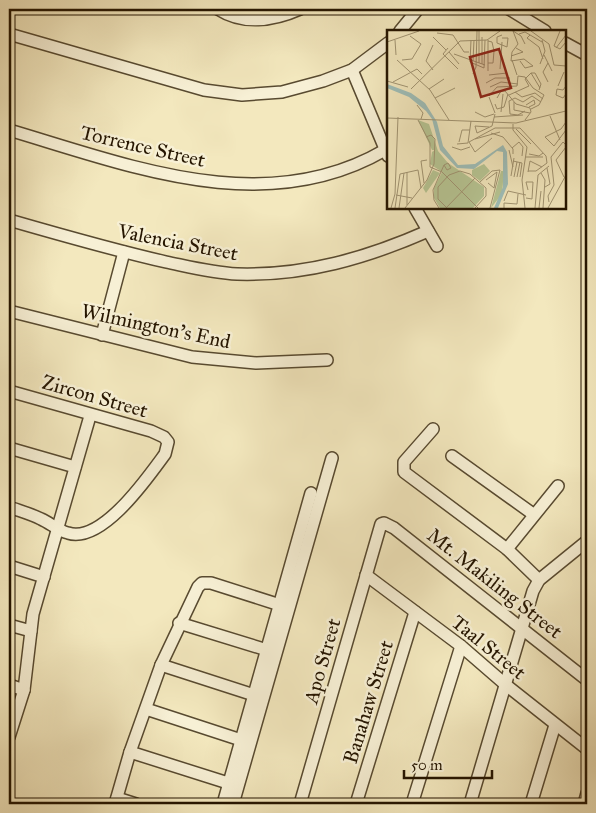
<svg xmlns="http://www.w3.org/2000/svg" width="596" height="813" viewBox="0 0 596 813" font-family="'IM FELL Great Primer',serif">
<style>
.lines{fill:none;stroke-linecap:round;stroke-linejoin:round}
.minor-casing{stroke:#584a30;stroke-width:14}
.minor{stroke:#f7f0d5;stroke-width:11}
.labels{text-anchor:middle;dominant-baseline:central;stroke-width:5;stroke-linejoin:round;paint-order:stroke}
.street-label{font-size:20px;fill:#251500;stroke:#f7f0d5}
.inset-road{fill:none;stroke:#a19472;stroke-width:1}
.view{fill:#8f2418;fill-opacity:0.15;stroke:#8f2418;stroke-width:2.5}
.inset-edge{fill:none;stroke:#251500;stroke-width:2.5}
</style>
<rect width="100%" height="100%" fill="#f3e8be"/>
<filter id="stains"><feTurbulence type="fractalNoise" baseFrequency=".004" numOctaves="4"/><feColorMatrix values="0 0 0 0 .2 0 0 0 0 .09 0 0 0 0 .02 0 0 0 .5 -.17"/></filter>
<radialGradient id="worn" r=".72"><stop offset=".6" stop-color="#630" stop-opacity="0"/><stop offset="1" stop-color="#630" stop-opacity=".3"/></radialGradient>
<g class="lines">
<g class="minor-casing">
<g id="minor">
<path d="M 218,9 C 243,25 273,21 300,9"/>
<polyline points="509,9 545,31"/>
<polyline points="400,31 418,9"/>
<polyline points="9,34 204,90 242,95 282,92 323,81 352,70 388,43"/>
<polyline points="565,43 587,55"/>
<polyline points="352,70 388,156"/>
<path d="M 9,130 C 131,166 265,220 385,150"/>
<polyline points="415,208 437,246"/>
<path d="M 9,220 C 61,235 113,250 166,262 C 190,267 213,273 237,274 C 305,276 367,258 428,231"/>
<polyline points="9,311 192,357 256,363 327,360"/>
<polyline points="102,335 124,252"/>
<path d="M 9,391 L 151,431 L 164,437 L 168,442 L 165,454 C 148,477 102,544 68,533 C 59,531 50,523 41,519 C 31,514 20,511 9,507"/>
<polyline points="433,429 404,462 404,472 507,549 539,580"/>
<polyline points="9,448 75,467"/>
<polyline points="452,456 533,514"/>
<polyline points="507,549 558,486"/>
<polyline points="9,566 44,577"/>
<polyline points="366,575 461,646 506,685 587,749"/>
<polyline points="179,623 267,650"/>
<polyline points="9,625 31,631"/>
<polyline points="161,665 254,695"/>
<polyline points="9,685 24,690"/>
<polyline points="146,709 241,740"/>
<polyline points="9,737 24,690 33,614 90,416"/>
<polyline points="130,752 228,783"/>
<polyline points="117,798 136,804"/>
<polyline points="115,804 130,752 161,665 198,587 202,583 211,583 280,605"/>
<polyline points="223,804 311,493"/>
<polyline points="233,804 332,458"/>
<polyline points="300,804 381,524 384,523 394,528 587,680"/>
<polyline points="356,804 415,612"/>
<polyline points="412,804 461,646"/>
<polyline points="470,804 533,591 539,580 587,541"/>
<polyline points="531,804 555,725"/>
<polyline points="584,804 587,793"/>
</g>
</g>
<use href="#minor" class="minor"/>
</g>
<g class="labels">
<g class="street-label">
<text transform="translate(143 146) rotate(13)">Torrence Street</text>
<text transform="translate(178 242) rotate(11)">Valencia Street</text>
<text transform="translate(156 326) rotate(12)">Wilmington's End</text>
<text transform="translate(95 396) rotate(16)">Zircon Street</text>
<text transform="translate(495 583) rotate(38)">Mt. Makiling Street</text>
<text transform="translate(489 647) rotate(39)">Taal Street</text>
<text transform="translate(322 661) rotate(-74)">Apo Street</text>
<text transform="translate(368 702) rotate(-73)">Banahaw Street</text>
</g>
</g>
<g transform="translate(387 30)">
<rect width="179" height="179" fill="#f3e8be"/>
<path d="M 46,140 L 53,143 L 39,163 L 36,158 Z" fill="#b7c694"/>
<path d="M 114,141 L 117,141 L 115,164 L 104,178 Z" fill="#b7c694"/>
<path d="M 31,90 L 42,94 L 51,121 L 61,133 L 97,157 L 97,166 L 86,178 L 53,178 L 47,168 L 47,158 L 55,142 L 43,134 L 45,122 L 48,120 L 45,120 Z" fill="#b7c694"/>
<path d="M 97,134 L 103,141 L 93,151 L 85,145 L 85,140 Z" fill="#b7c694"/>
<path d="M 0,54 L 24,63 L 38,73 L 50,92 L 56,116 L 71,135 L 88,134 L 116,115 L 120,122 L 121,154 L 111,178 L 107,178 L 116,157 L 116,122 L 110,121 L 87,139 L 70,138 L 53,120 L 45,89 L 39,81 L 22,67 L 0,58 Z" fill="#9ebfba"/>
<path class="inset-road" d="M 126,1 L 131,14 L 125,22 L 124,31 L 137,29 L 146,36M 126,1 L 134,6 L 138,14M 144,1 L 162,14 L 167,35 L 179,36M 173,1 L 167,16 L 173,19 L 179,12M 50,3 L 66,5 L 77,22 L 82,22M 132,4 L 138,2 L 155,12M 143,5 L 140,8 L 152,17 L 156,29M 46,7 L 59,20M 115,8 L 121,8 L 120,17 L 110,13 L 110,7 L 115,5M 8,10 L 9,25M 84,10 L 83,32 L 97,38 L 98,10M 101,10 L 101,41M 101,11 L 105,12 L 107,21 L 106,33 L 101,33M 0,12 L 32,1M 46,15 L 39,31 L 46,40M 61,18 L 56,24 L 71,39M 169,18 L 179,5M 62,22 L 72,34M 67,24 L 98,35M 157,25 L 165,41M 124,26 L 136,22 L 129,18M 10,30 L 43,60 L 62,90M 15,30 L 25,29 L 34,14 L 23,6M 125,30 L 130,45M 86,31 L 87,10M 133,31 L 138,38 L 146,36M 92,33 L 92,1M 161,33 L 156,42 L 161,52M 95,34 L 95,7M 153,34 L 158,21 L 155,10M 113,39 L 115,12M 144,43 L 153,58M 86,44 L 89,37 L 90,1M 102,45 L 120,43M 131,46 L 138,47 L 146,58 L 157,65 L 152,75 L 144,79M 0,51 L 21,57M 6,52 L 30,39 L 35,44M 99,53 L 108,48 L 123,48M 171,56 L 177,42M 179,56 L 176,60 L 170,59 L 169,65 L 176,68 L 179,64M 103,57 L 114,52 L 131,54M 24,59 L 73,11 L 100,10 L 113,1M 42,59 L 57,49M 128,62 L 135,67 L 148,63 L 156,69M 122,65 L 142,56 L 138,49 L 144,43 L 148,43 L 154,54 L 152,60M 102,66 L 110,57 L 130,56 L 131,46M 102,67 L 108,83M 48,68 L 68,58M 110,68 L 114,61 L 118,61 L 129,74 L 143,78 L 144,82 L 138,90M 127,72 L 127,80 L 143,83M 108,74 L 110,79 L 117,77 L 121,64M 30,75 L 36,83 L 34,89M 139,75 L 147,70 L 148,74 L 142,77M 138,81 L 131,85 L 123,84 L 122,71 L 128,68 L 136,72 L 145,66 L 154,72M 88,82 L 98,87 L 107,84M 114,82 L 116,64M 163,86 L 173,110M 107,87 L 136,85M 0,88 L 129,93 L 179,81M 31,90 L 43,113 L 43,137 L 55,142 L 91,178M 179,92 L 174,99 L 158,107 L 167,116 L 179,100M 126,94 L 126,100 L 140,117 L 135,150 L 138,178M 102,97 L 88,96 L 90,103 L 105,96 L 108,84M 129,99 L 144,114M 104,103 L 116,107 L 126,119 L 126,124M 88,109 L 113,102M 72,112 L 75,100 L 83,100M 82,112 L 108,98 L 133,98 L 159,126 L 160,133M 82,112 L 88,122 L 105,108M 70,114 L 81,113 L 84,91M 65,117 L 74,120 L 83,117M 125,118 L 132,112 L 136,117 L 135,126M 122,120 L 126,137M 142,124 L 152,126 L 156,123M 139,127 L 156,127M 126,131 L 135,133 L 133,147M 141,141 L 149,141 L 160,133M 141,142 L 143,131 L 155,137M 154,143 L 158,150 L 156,178M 124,146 L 127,128M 127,147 L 130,132M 130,147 L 133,132M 177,147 L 169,130 L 179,117M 99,150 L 110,142 L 107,158 L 101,153M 93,152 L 105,141 L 113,140 L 103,178M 37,153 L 34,131 L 40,130M 158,157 L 163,154 L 160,138M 9,165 L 25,168M 139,168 L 145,169 L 146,152 L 139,152 L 141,160M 117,171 L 121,161 L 139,165M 162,172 L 161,166 L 167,155 L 164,127 L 176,112 L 179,115M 20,175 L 20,142M 4,178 L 8,164 L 11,87M 8,178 L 13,144 L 31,140 L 34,158M 12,178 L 17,143M 18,178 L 40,150 L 47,134 L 48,109 L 44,105 L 39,107M 52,178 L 47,170 L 46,160 L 57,135 L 61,133 L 64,138 L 60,140 L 57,135M 59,178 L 88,148M 60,178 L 51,169 L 51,157 L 62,145 L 73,141 L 83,144 L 99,158 L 99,166 L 88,178M 117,178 L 117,173 L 130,174 L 131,164M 148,178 L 151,145 L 162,136M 152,178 L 154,161M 161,178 L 179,145"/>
<path class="view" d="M 112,19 L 124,58 L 94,67 L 83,27 Z"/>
<rect width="179" height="179" class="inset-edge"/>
</g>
<rect width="596" height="813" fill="none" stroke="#f3e8be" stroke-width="30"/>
<rect x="10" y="10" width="576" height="793" fill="none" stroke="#251500" stroke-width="2.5"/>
<rect x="15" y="15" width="566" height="783" fill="none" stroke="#251500"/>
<path d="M404 770v8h88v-8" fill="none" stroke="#251500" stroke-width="2.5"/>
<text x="411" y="770" font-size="15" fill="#251500" stroke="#f7f0d5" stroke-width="4" paint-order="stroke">50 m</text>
<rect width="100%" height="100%" filter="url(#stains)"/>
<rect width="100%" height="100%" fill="url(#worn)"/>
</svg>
